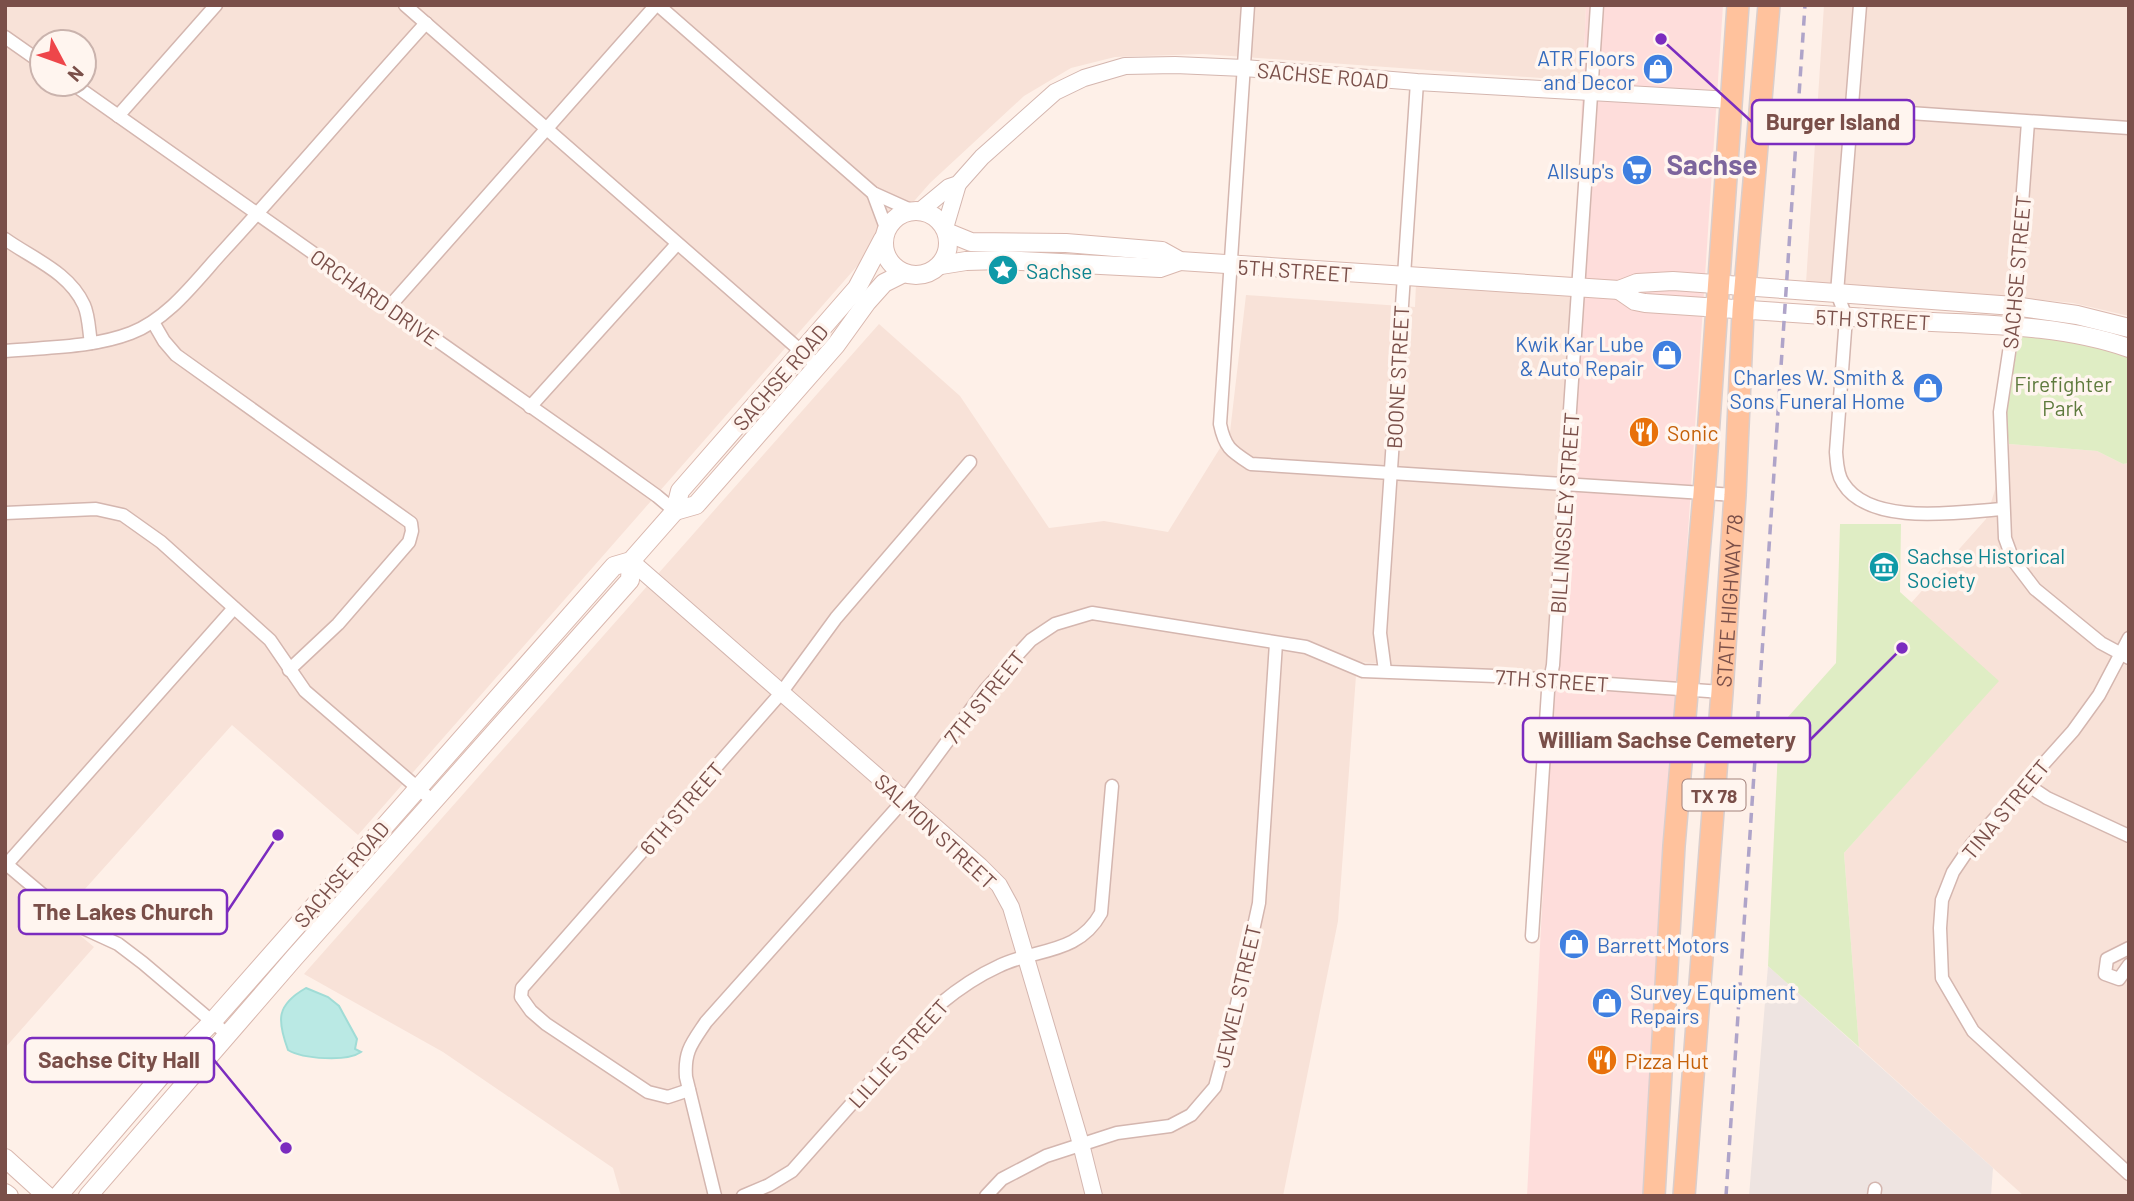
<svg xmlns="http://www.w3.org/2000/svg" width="2134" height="1201" viewBox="0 0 2134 1201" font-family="Barlow,sans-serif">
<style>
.residential{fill:#f8e2d8;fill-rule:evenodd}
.commercial{fill:#fedddb}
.industrial{fill:#eee4e1}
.green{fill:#dfedc4}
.water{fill:#bae9e4;stroke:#a0dcd6;stroke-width:2}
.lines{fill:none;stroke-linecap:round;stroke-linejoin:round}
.minor-casing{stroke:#d4b6af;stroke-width:15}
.tertiary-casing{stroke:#d4b6af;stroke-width:18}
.secondary-casing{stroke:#d9b7ae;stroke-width:20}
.primary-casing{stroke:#dacecc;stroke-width:24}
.minor{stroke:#fff;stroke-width:12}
.tertiary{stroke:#fff;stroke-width:16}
.secondary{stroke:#fff;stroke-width:18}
.primary{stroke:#ffc29d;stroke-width:21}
.rail{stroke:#afa4c9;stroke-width:3.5;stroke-dasharray:10 7;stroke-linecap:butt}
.labels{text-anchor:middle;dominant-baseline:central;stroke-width:7;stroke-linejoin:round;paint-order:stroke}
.shield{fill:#fff5ef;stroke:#a2817b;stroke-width:2}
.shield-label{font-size:19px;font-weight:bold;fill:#7a4f49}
.shop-label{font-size:21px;fill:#366cbe;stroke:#fff5ef;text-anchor:end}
.street-label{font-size:21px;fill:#7a4f49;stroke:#fff5ef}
.culture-label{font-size:21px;fill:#0d838f;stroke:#fff5ef;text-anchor:start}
.park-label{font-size:21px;fill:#5e7a3d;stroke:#fff5ef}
.food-label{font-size:21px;fill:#c56008;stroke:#fff5ef;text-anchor:start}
.district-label{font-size:28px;font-weight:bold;fill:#7c659d;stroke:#fff5ef}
.leader{fill:none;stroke:#7b2cbf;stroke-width:2.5}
.callout-dot{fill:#7b2cbf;stroke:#fff5ef;stroke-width:2.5}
.callout{fill:#fff5ef;stroke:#7b2cbf;stroke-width:2.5}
.callout-label{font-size:23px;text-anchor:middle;font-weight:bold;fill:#7a4f49}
</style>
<rect width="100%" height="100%" fill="#fef0e8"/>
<g class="residential">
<path d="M 5,5 L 1586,5 L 1583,81 L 1203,54 L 1115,57 L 1071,68 L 1024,96 L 930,183 L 358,835 L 232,725 L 59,918 L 94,947 L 5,1048 ZM 42,42 L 84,42 L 84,84 L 42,84 Z"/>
<polygon points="1824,5 2129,5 2129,316 2073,303 2053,301 1806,283"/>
<polygon points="1416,283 1574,291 1547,674 1357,662 1338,921 1283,1196 621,1196 613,1168 443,1052 304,974 879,324 960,396 1049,528 1104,521 1168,532 1230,432 1246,295 1415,307"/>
<polygon points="2009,444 2097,451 2123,464 2129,463 2129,1196 2024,1196 1859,1047 1844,853 1998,681 1911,603 1986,519"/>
</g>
<polygon class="commercial" points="1586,5 1723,5 1644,1196 1527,1196 1574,291"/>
<polygon class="industrial" points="1768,966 1993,1168 1991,1196 1749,1196"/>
<g class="green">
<polygon points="2020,334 2108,348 2129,355 2129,463 2123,464 2097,451 2009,444 2005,413"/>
<polygon points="1840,524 1901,524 1900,592 1999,681 1844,853 1859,1047 1768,966 1779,727 1836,663"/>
</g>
<path class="water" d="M 306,988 L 328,997 L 339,1006 L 357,1039 L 355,1049 L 361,1052 C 347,1062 303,1059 288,1050 C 277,1020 276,1005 306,988 Z"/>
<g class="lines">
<g class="minor-casing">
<g id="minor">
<polyline points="405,5 818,366"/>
<polyline points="658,5 873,193 913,211"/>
<path d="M 1248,5 L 1220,424 C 1225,448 1231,451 1251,464 L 1735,495"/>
<path d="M 1860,5 L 1837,293 L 1846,317 L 1836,452 C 1837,463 1837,474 1843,483 C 1870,527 1960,512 2003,509"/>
<polyline points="5,37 42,63"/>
<polyline points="73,84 597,453 657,496 675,511"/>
<polyline points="1851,109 2129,128"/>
<polyline points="118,116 216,5"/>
<polyline points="2028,122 2013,326 2000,412 2005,538 2013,560 2035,589 2101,643 2129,658"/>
<polyline points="873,193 886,228"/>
<path d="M 5,239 C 33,259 69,272 84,305 C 89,316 89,332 91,343"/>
<polyline points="389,307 656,5"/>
<polyline points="153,322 164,341 176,355 411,523 412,531 409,542 338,624 289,670"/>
<path d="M 5,351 C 46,347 92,348 131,333 C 170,318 197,279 225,249 C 293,175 358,98 426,23"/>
<polyline points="530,407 677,244"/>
<polyline points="5,513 96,509 123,515 161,542 270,640 305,691 434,802"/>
<polyline points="2129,638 2099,695 2073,731 1972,844 1953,872 1942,900 1940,928 1942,978 1973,1031 2129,1174"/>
<polyline points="1385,671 1380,633 1417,82"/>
<polyline points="2026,784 2047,798 2129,836"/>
<polyline points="5,863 81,927 118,944 143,963 228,1035"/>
<polyline points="7,864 234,608"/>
<polyline points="1532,936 1548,691 1553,665 1597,5"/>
<polyline points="2129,948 2107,959 2105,974 2119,979 2129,965"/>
<polyline points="689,1090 668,1097 648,1092 546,1024 531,1011 521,997 522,988 781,693 836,618 970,462"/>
<path d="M 715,1196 L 686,1077 C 684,1051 692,1043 706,1022 L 904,800 L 986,689 L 1031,640 L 1055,624 L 1092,613 L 1306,647 L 1363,671 L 1495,676 L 1722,692"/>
<path d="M 743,1196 L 769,1185 L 792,1171 L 940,1004 C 958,989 977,976 999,966 C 1036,948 1078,955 1101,913 L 1112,786"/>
<polyline points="986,1196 1002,1179 1046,1156 1117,1133 1170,1126 1191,1115 1215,1087 1235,1013 1259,903 1276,643"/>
<polyline points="1874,1196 1875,1189"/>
</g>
</g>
<g class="tertiary-casing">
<g id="tertiary">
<polyline points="920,211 949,187 958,184 982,157 1055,92 1084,78 1125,66 1175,65 1244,68 1417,82 1731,100"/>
<polyline points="945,228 958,184"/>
<polyline points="631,561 980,866 999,885 1011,907 1081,1144 1094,1196"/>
</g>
</g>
<g class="secondary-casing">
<g id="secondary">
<circle cx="916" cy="243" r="32"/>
<polyline points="949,233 971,242 1066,243 1162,251 1180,261 1619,290 1637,283 1673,281 2014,306 2077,315 2129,328"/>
<polyline points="941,265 966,261 1002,260 1160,268 1180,261"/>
<path d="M 1619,290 L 1635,301 L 1645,303 C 1734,309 1823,315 1912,321 C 1984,325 2060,324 2129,348"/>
<polyline points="675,511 696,505 836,345 867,302 884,283 904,273"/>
<polyline points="5,1158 47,1196"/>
<polyline points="5,1193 9,1196"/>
<polyline points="58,1196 173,1062 212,1022 614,566 631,561 675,511 680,491 857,288 883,239"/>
<polyline points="88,1196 294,958 630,580 631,561"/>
</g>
</g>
<g class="primary-casing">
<g id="primary">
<polyline points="1654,1196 1674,846 1704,494 1738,5"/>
<path id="s1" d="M 1684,1196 L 1722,692 L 1735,495 L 1743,311 L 1769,5"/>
</g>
</g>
<use href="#minor" class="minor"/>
<use href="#tertiary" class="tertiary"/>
<use href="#secondary" class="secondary"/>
<use href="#primary" class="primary"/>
<polyline class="rail" points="1726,1196 1805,5"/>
</g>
<defs>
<g id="shop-disc" transform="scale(1.575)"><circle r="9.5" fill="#3f7fe0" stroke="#fff5ef"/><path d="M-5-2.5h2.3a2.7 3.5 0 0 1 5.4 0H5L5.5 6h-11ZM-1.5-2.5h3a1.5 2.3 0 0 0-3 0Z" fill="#fff"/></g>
<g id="supermarket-disc" transform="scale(1.575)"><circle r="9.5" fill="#3f7fe0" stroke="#fff5ef"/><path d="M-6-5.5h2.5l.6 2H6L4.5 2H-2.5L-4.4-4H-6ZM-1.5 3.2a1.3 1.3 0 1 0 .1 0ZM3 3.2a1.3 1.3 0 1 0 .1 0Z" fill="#fff"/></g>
<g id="sight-disc" transform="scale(1.575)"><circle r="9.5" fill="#0f9aa8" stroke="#fff5ef"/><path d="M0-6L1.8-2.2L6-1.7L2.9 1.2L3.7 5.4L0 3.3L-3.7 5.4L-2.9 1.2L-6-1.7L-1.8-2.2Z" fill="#fff"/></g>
<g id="restaurant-disc" transform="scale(1.575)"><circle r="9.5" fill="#e8710a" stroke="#fff5ef"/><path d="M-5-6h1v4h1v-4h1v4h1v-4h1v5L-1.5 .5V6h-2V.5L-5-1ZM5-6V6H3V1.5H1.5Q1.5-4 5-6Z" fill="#fff"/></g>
<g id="museum-disc" transform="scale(1.575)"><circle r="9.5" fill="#0f9aa8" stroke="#fff5ef"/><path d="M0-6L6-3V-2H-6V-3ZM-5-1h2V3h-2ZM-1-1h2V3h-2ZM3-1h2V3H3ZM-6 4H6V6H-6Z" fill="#fff"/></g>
</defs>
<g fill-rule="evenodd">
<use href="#shop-disc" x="1658" y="69"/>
<use href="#supermarket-disc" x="1637" y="170"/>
<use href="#sight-disc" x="1003" y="270"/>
<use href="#shop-disc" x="1667" y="355"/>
<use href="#shop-disc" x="1928" y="388"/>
<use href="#restaurant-disc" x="1644" y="432"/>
<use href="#museum-disc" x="1884" y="567"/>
<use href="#shop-disc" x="1574" y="944"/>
<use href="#shop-disc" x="1607" y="1003"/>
<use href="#restaurant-disc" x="1602" y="1060"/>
</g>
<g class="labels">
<rect class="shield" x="1682.5" y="779.5" width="63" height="31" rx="5"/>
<g class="shield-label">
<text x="1714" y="795">TX 78</text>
</g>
<g class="shop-label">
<text x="1635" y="57">ATR Floors<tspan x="1635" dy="24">and Decor</tspan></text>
<text x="1614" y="170">Allsup's</text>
<text x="1644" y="343">Kwik Kar Lube<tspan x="1644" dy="24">&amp; Auto Repair</tspan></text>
<text x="1905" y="376">Charles W. Smith &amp;<tspan x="1905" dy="24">Sons Funeral Home</tspan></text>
<text x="1597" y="944" text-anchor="start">Barrett Motors</text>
<text x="1630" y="991" text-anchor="start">Survey Equipment<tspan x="1630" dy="24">Repairs</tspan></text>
</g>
<g class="street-label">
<text transform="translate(1323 75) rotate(5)">SACHSE ROAD</text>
<text transform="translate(1295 270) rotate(4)">5TH STREET</text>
<text transform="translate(2016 272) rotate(-85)">SACHSE STREET</text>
<text transform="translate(375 297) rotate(35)">ORCHARD DRIVE</text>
<text transform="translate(1873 319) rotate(3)">5TH STREET</text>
<text transform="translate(780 377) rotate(-49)">SACHSE ROAD</text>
<text transform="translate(1397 377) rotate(-87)">BOONE STREET</text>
<text transform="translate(1564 513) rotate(-86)">BILLINGSLEY STREET</text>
<text stroke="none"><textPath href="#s1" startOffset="597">STATE HIGHWAY 78</textPath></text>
<text transform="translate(1552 680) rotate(4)">7TH STREET</text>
<text transform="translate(984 697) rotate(-51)">7TH STREET</text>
<text transform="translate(681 808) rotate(-49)">6TH STREET</text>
<text transform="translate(2005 809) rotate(-50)">TINA STREET</text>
<text transform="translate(936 831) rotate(43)">SALMON STREET</text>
<text transform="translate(341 874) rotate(-49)">SACHSE ROAD</text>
<text transform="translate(1237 996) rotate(-77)">JEWEL STREET</text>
<text transform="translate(898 1053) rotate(-48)">LILLIE STREET</text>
</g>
<g class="culture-label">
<text x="1026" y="270">Sachse</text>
<text x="1907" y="555">Sachse Historical<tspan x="1907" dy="24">Society</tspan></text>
</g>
<g class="park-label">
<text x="2063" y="383">Firefighter<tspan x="2063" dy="24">Park</tspan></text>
</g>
<g class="food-label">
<text x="1667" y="432">Sonic</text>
<text x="1625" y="1060">Pizza Hut</text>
</g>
<g class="district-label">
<text x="1712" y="164">Sachse</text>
</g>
</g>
<path class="leader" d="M1661 39L1752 122M1902 648L1810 740M278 835L227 912M286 1148L214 1060"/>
<g class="callout-dot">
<circle cx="1661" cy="39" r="7"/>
<circle cx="1902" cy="648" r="7"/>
<circle cx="278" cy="835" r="7"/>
<circle cx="286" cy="1148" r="7"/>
</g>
<g class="callout">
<rect x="1752" y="100" width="162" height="44" rx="7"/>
<rect x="1523" y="718" width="287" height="44" rx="7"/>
<rect x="19" y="890" width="208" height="44" rx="7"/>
<rect x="25" y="1038" width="189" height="44" rx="7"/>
</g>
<g class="callout-label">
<text x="1833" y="130">Burger Island</text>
<text x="1667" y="748">William Sachse Cemetery</text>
<text x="123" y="920">The Lakes Church</text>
<text x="119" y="1068">Sachse City Hall</text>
</g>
<rect width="2134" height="1201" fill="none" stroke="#7a4f49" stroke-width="14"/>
<g transform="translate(63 63) rotate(131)"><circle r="33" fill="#fff5ef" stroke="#cab3ad" stroke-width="2"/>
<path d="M0-5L12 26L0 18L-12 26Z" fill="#ee464a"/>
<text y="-10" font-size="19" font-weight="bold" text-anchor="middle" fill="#7a4f49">N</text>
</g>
</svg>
